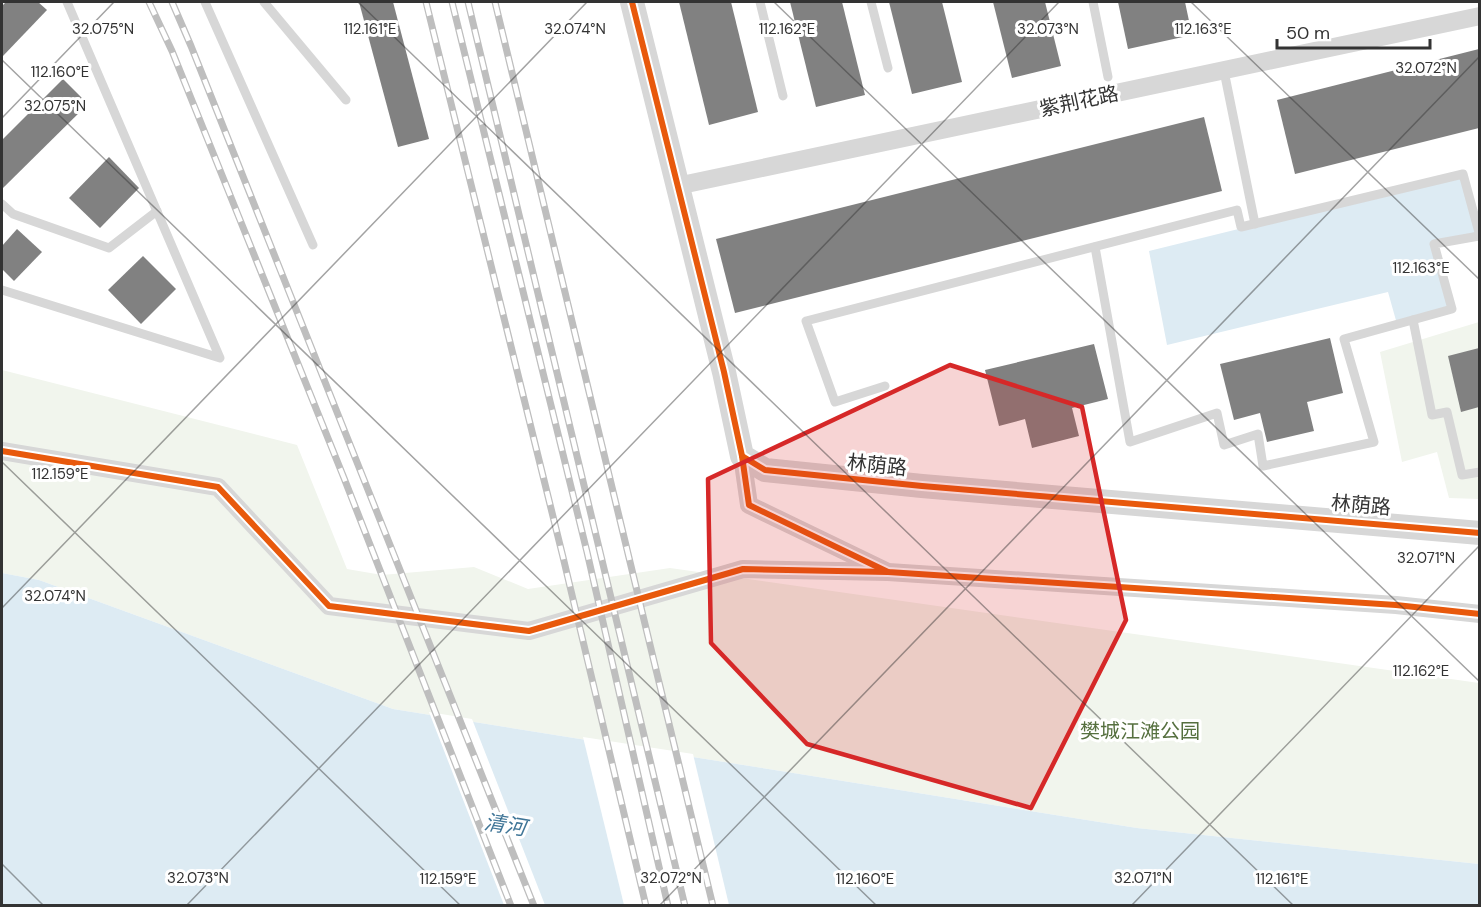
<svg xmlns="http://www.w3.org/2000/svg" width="1481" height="907" viewBox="0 0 1481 907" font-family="'DM Sans','Noto Sans SC',sans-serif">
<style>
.green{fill:#f1f5ed}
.water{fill:#ddebf3}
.pier{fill:#fff}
.building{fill:#818181}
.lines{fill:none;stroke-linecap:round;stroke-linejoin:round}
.service{stroke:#d7d7d7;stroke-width:9}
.minor{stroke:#d7d7d7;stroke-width:18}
.tertiary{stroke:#d7d7d7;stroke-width:24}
.rail-casing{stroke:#bebebe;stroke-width:7}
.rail{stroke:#fff;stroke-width:4.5;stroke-dasharray:14;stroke-linecap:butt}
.cycleway-casing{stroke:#fff;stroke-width:10}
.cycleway{stroke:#e8590c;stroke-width:6}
.marked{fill:#d62828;fill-opacity:0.2;stroke:#d62828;stroke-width:4.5;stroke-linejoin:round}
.ticks{fill:none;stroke:#333;stroke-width:1.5;stroke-opacity:0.45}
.labels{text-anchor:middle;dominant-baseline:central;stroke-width:6;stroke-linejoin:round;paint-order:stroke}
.street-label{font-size:20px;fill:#333;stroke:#fff}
.park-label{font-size:20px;fill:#56703f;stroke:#fff}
.water-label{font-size:21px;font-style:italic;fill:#3f7597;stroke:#fff}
.ticks-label{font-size:15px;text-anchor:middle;fill:#333;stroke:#fff;stroke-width:6;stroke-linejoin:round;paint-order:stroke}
</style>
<rect width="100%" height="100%" fill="#fff"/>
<g class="green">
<polygon points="1479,322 1479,499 1449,498 1437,452 1402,462 1380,352"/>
<polygon points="2,370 297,445 347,569 382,575 474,567 528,589 670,568 1479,683 1479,864 1137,828 393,709 39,580 2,573"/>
</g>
<g class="water">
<polygon points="1463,174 1479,236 1434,244 1452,309 1397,324 1388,292 1167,345 1149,251"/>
<polygon points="2,573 39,580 393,709 1137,828 1479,864 1479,905 2,905"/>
</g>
<g class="pier">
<polygon points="429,712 472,719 545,905 504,905"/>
<polygon points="583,737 693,754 729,905 624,905"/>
</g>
<g class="building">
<polygon points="6,2 38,2 47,10 2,57 2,6"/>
<polygon points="359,2 393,2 429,139 398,147"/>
<polygon points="679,2 731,2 758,112 709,125"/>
<polygon points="790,2 842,2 865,95 816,107"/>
<polygon points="889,2 942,2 962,82 912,94"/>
<polygon points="993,2 1045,2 1061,66 1012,78"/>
<polygon points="1118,2 1185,2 1192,35 1128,49"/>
<polygon points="1479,49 1479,128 1295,174 1277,100"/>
<polygon points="63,79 88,104 2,189 2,140"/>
<polygon points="1204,117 1222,191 735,313 716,239"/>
<polygon points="109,157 139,188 100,228 69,198"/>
<polygon points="17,229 42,252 14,281 2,269 2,246"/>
<polygon points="143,256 176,289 141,324 108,290"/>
<polygon points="1330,338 1343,393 1307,402 1314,431 1267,442 1260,413 1234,420 1220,364"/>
<polygon points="1094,344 1108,399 1072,408 1079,436 1032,448 1025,419 999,426 985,370"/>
<polygon points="1479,348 1479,407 1461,412 1448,356"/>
</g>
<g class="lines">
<g class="service">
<polyline points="205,2 313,245"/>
<polyline points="264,2 346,100"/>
<polyline points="760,2 783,96"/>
<polyline points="871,2 888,68"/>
<polyline points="1093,2 1108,77"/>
<polyline points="1224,71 1255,224"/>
<polyline points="2,204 13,214 109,248 157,211"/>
<polyline points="1095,247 1130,442 1217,413 1224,445 1258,434 1263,466 1374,442 1344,339 1452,309 1434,244 1479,236"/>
<polyline points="2,290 220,358 67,2"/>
<polyline points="1413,320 1432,415 1447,412 1462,475 1480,472"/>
<polyline points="885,386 835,402 806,321 1237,210 1241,227 1463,174 1480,236"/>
</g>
<g class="minor">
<polyline points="677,186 1480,16"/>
<polyline points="2,451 218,487 329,606 529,631 743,569 888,572"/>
<polyline points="742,456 749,505 888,572 1396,605 1480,614"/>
</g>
<polyline class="tertiary" points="632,2 724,372 742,456 765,470 922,486 1480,533"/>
<g class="rail-casing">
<g id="rail">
<polyline points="149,2 172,51 344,478 511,906"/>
<polyline points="172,2 191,46 534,906"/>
<polyline points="426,2 563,557 646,906"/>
<polyline points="452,2 587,552 668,906"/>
<polyline points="468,2 685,906"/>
<polyline points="495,2 713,906"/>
</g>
</g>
<use href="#rail" class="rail"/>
<g class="cycleway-casing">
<g id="cycleway">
<polyline points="632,2 724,372 742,456 765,470 922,486 1480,533"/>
<polyline points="2,451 218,487 329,606 529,631 743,569 888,572"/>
<polyline points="742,456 749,505 888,572 1396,605 1480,614"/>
</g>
</g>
<use href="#cycleway" class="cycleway"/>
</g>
<path class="marked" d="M 950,365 L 1082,407 L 1126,620 L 1031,808 L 807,744 L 711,643 L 708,479 Z"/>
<path class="ticks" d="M 358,2 L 1294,906M 774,2 L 1480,682M 1191,2 L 1480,280M 2,60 L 877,906M 2,118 L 114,2M 2,462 L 461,906M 2,608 L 587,2M 2,864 L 44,906M 186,906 L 1059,2M 659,906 L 1480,56M 1131,906 L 1480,545"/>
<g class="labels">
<g class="street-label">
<text transform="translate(1079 101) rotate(-12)">紫荆花路</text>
<text transform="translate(877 465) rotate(6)">林荫路</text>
<text transform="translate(1361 505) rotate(5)">林荫路</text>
</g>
<g class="park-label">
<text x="1140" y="731">樊城江滩公园</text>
</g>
<g class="water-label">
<text transform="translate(505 825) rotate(9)">清河</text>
</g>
</g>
<g class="ticks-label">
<text x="370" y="34">112.161°E</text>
<text x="787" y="34">112.162°E</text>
<text x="1203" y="34">112.163°E</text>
<text x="103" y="34">32.075°N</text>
<text x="575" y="34">32.074°N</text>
<text x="1048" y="34">32.073°N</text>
<text x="1426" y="73">32.072°N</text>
<text x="60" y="77">112.160°E</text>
<text x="55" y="111">32.075°N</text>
<text x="1421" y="273">112.163°E</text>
<text x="60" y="479">112.159°E</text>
<text x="1426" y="563">32.071°N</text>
<text x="55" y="601">32.074°N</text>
<text x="1421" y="676">112.162°E</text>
<text x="198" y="883">32.073°N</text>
<text x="671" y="883">32.072°N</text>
<text x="1143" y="883">32.071°N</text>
<text x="448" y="884">112.159°E</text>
<text x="865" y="884">112.160°E</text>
<text x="1282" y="884">112.161°E</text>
</g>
<rect width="1481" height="907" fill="none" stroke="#333333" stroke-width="6"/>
<path d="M1277 39v9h153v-9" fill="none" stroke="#333333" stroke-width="3"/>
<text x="1286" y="39" font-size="18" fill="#333333" stroke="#ffffff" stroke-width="4.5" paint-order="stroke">50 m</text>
</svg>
